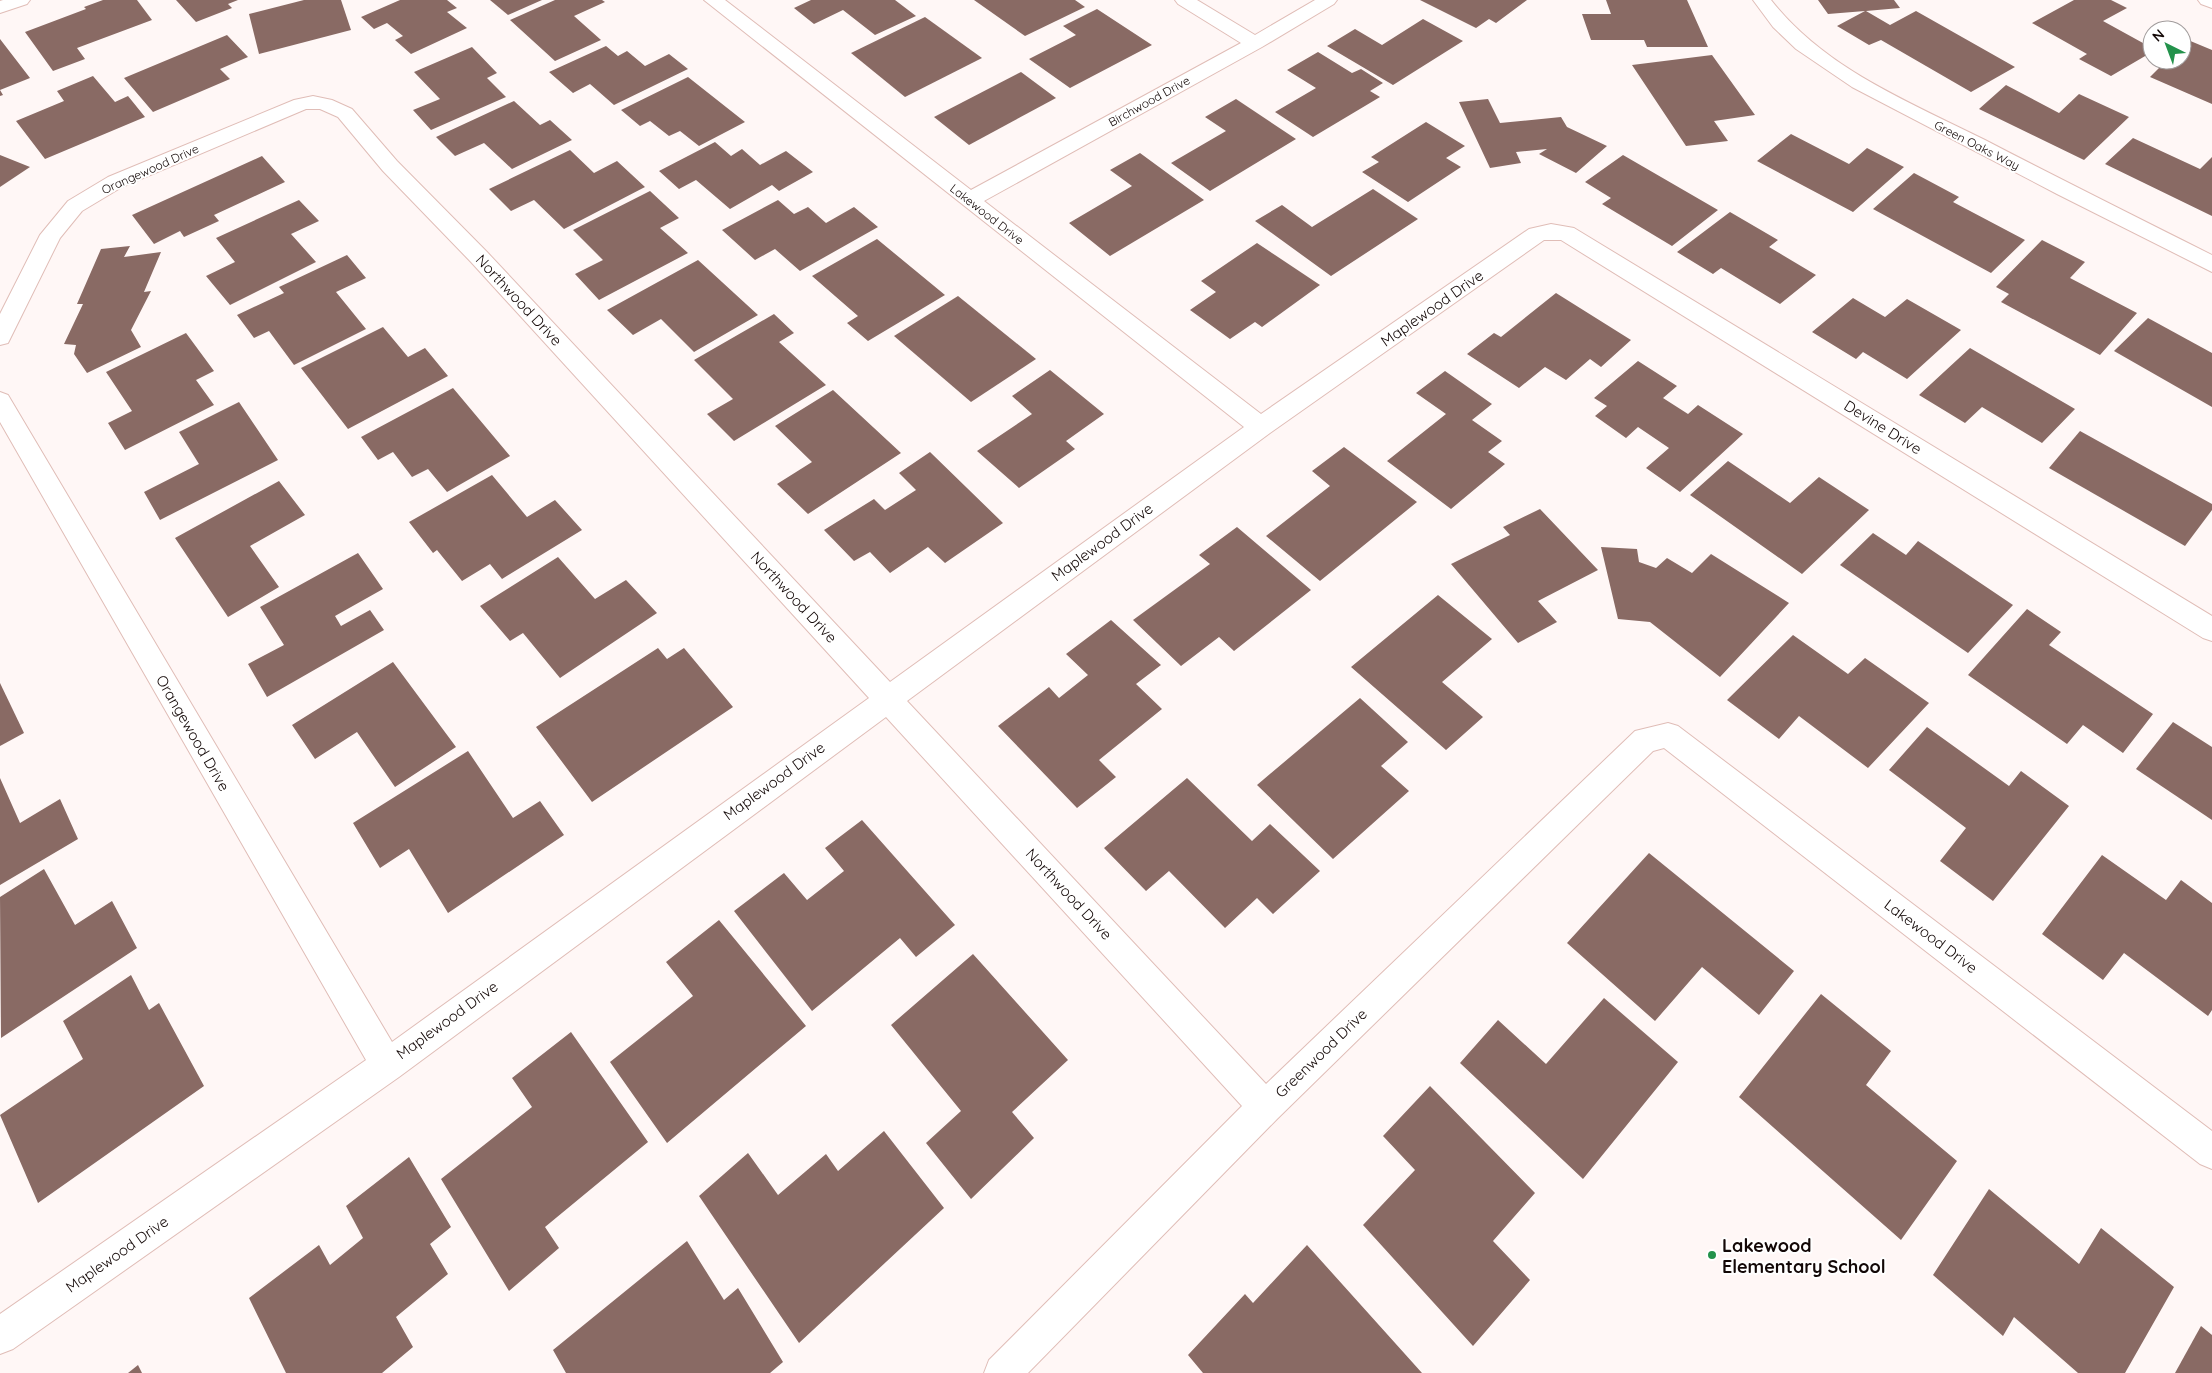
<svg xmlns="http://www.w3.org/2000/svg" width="2212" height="1373" viewBox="0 0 2212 1373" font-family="Quicksand,sans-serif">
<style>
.building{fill:#896a64}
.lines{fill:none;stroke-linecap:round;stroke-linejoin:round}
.minor-casing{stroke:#e0bdb7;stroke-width:2}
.minor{fill:#fff;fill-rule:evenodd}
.poi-dot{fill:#23924b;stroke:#fff;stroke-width:2}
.labels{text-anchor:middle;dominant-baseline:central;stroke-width:4;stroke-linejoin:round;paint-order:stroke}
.far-street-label{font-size:12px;fill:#130807;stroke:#fff}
.street-label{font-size:15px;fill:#130807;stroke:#fff}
.near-poi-label{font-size:18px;font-weight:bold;fill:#130807;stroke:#fff;text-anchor:start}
</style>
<rect width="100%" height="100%" fill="#fff7f6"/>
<g class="building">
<polygon points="103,0 137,0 152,20 77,48 85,59 53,71 25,32 86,9 84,7"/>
<polygon points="176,0 238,0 228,4 232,8 196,22"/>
<polygon points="304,0 341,0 351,30 259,54 249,14"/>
<polygon points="400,0 447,0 457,8 447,12 467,28 411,54 395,40 403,36 387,23 374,29 361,17"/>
<polygon points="490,0 542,0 508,15"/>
<polygon points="555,0 602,0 605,2 574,16 601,40 555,61 510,20"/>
<polygon points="811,0 895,0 916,16 875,35 843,10 814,24 794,8"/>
<polygon points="974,0 1075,0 1085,7 1025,36"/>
<polygon points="1420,0 1527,0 1496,23 1489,19 1476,28"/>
<polygon points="1606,0 1687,0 1708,47 1647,47 1644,40 1591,40 1582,14 1611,14"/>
<polygon points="1818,0 1894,0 1900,8 1866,11 1890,25 1916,11 2015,67 1971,92 1881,40 1869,45 1837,26 1865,11 1828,14"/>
<polygon points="2074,0 2111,0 2127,8 2103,21 2152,48 2152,52 2111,76 2079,59 2087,54 2032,23"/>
<polygon points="1097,9 1152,45 1070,88 1029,59 1076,35 1063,26"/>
<polygon points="925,17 982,58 905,97 851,53"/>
<polygon points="1423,19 1463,41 1393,85 1327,46 1355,29 1382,45"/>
<polygon points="227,35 248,57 220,69 230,79 153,112 124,78"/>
<polygon points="0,39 30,78 0,90 3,95 0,96"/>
<polygon points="2188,40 2212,50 2212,104 2150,77 2167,60 2182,60 2182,45"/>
<polygon points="606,46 618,56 627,51 645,66 669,54 688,69 614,105 590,84 573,93 549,72"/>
<polygon points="472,47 497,73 487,78 506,97 431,130 413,110 440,99 414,72"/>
<polygon points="1318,52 1352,73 1361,69 1383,83 1370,91 1380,97 1313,137 1275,112 1316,88 1287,70"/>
<polygon points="1712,55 1755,115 1714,121 1728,141 1686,146 1632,65"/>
<polygon points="1021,72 1056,98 969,145 934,117"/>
<polygon points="93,76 115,102 128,96 145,117 45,159 16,121 64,101 57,91"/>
<polygon points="688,77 745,122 699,146 680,131 669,136 650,121 640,126 621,110"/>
<polygon points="2006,85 2059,113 2079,94 2129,117 2084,160 1979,109"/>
<polygon points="1236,99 1296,139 1210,191 1171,163 1226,131 1205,117"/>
<polygon points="1488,99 1500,123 1561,117 1567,127 1607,146 1576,173 1539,154 1547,149 1516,152 1521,163 1490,168 1459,102"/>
<polygon points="514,101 540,125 550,120 572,140 512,169 484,143 455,156 436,137"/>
<polygon points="1426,122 1465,146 1446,158 1461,167 1408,202 1362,172 1379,162 1371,157"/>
<polygon points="1791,134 1849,164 1867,148 1904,167 1853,212 1757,161"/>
<polygon points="2133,138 2200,169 2212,157 2212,216 2105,164"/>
<polygon points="715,142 731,156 742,149 760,165 786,151 813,172 779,191 772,185 730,209 696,180 679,189 659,171"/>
<polygon points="570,150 594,173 617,161 645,187 564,229 534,200 511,211 489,189"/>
<polygon points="1140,153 1204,200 1110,256 1069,223 1132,186 1110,170"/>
<polygon points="0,155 30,167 0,187"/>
<polygon points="1623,155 1718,210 1672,246 1602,204 1611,198 1585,182"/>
<polygon points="262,156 285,182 214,215 219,221 184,237 180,231 154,244 132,215"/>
<polygon points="1914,173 1959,197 1953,202 2025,240 1991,273 1873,209"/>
<polygon points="1373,189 1418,219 1331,276 1255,221 1282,205 1312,227"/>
<polygon points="650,191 679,218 660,228 688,253 599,300 575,274 603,260 573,230"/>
<polygon points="299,200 319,221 291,234 316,262 230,305 206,276 235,262 216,238"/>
<polygon points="778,200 794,214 808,207 826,223 854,207 878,227 800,271 775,249 755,260 722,230"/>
<polygon points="1730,212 1778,240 1769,247 1816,275 1780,304 1721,268 1713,274 1677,252"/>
<polygon points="877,239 945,295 868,341 847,323 858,316 812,276"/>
<polygon points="2042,240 2085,262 2070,278 2137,313 2100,355 2001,302 2009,294 1996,287"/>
<polygon points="1257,243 1320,285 1262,327 1255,322 1230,339 1190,310 1216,292 1201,281"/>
<polygon points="130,246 124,257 161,252 144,292 151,291 131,330 141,347 87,373 74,354 76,345 64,344 83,304 77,304 101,249"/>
<polygon points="347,255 366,278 336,292 366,329 294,365 269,331 254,338 237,315 284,293 279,287"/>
<polygon points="698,260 758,315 694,352 661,319 633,335 607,310"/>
<polygon points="1556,293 1631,340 1601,367 1590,359 1566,380 1545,367 1519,388 1467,354 1494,333 1501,337"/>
<polygon points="958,296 1036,359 971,402 894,336"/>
<polygon points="1853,298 1885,317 1907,299 1961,330 1907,379 1863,352 1856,359 1812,332"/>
<polygon points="774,314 794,333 779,342 826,385 734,441 707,414 733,399 694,360"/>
<polygon points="2148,318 2212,353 2212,407 2114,351"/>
<polygon points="383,327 408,357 425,348 448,376 348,429 301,368"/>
<polygon points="186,333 214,371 196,380 214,405 125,450 108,423 132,411 106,372"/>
<polygon points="1970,348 2075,409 2042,443 1982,407 1965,423 1919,395"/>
<polygon points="1638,361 1677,386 1663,398 1688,414 1698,405 1743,434 1680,492 1646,468 1669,448 1638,427 1626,438 1595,416 1607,406 1594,398"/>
<polygon points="1050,370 1104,414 1066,441 1075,449 1019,488 977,451 1032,414 1012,396"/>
<polygon points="1445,371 1492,404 1472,420 1502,441 1488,452 1505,464 1451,509 1387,461 1446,414 1416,393"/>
<polygon points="453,388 510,456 447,492 428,469 412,477 393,452 378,460 361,437"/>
<polygon points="833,390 901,453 808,514 777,484 812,462 775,426"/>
<polygon points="239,402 278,460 160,520 144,492 199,464 179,432"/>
<polygon points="2080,431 2212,504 2212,510 2185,546 2049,468"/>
<polygon points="1344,447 1417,502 1320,581 1266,536 1330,486 1312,471"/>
<polygon points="930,452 1003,523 945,563 928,547 890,573 870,552 854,561 824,530 874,499 885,510 916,490 899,473"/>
<polygon points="1728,461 1790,503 1819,477 1869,510 1802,574 1690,495"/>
<polygon points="492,475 527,517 555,500 582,530 502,579 490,564 462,581 437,550 433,553 409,522"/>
<polygon points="279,481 305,515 250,546 279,587 228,617 175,538"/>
<polygon points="1540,509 1598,570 1538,601 1557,622 1518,643 1451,564 1510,535 1503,527"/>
<polygon points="1237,527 1311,590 1234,651 1219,637 1181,666 1133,620 1210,564 1199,555"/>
<polygon points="1873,533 1906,555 1918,541 2013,605 1968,653 1840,565"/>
<polygon points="1601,547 1637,549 1639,562 1656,568 1667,558 1692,573 1711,554 1789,603 1720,677 1650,622 1618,619"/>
<polygon points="358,553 383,589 335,616 341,626 370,610 384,630 267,697 248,664 284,645 260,607"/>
<polygon points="558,557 595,599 626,580 657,613 560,678 523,633 510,641 480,606"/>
<polygon points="1438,595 1492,639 1442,682 1483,717 1446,750 1351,667"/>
<polygon points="2027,609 2061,632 2049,645 2153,714 2123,753 2083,725 2067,744 1968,675"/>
<polygon points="1111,620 1161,665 1136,684 1162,709 1099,760 1116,777 1077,808 998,726 1049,687 1059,698 1088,675 1066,654"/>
<polygon points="1793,635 1848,674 1865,658 1929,703 1868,768 1799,716 1779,739 1727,700"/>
<polygon points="658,648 667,659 684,648 733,707 592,802 536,727"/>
<polygon points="393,662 456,747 395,787 357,732 315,759 292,725"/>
<polygon points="0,683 24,733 0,746"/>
<polygon points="1360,698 1408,742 1381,766 1409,791 1333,859 1257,785"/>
<polygon points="2173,722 2212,747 2212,820 2136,769"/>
<polygon points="1927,727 2009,786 2021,771 2069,806 1993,901 1940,861 1966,828 1889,770"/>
<polygon points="468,751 513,818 540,801 564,835 448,913 409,849 380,868 353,823"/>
<polygon points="0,778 20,823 60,799 78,839 0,885"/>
<polygon points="1187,778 1252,841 1270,824 1320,871 1273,914 1257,898 1225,928 1169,871 1146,891 1104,848"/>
<polygon points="862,820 955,925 916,957 900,938 812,1011 734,911 784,873 807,900 844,871 825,848"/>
<polygon points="1649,853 1794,971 1759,1015 1702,967 1655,1021 1567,943"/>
<polygon points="2102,855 2166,900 2181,880 2212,903 2212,1010 2208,1016 2124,953 2103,980 2042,934"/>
<polygon points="44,869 75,925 112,901 137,948 1,1038 0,897"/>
<polygon points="719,920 806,1026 667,1143 610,1062 693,996 666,962"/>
<polygon points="973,954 1068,1060 1012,1112 1034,1138 971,1199 926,1143 961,1111 891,1025"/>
<polygon points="131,975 149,1010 159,1003 204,1086 38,1203 0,1115 83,1059 63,1021"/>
<polygon points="1821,994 1891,1051 1866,1085 1957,1161 1901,1240 1739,1097"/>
<polygon points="1604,998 1678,1062 1583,1179 1460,1063 1498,1020 1546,1064"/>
<polygon points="571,1032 648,1142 545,1227 559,1248 509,1291 441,1179 532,1107 512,1078"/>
<polygon points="1430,1086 1535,1193 1493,1241 1530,1280 1473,1346 1363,1225 1415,1170 1383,1136"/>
<polygon points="884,1131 944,1208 799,1343 699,1196 748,1153 778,1195 826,1154 838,1171"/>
<polygon points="409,1157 451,1227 430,1244 448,1274 396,1317 413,1347 382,1373 286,1373 249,1298 319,1245 330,1265 363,1238 346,1206"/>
<polygon points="1989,1189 2079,1264 2101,1228 2174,1287 2125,1373 2078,1373 2014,1317 2003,1336 1933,1275"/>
<polygon points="687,1241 724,1300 738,1288 783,1362 770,1373 566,1373 553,1350"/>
<polygon points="1307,1245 1422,1373 1203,1373 1188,1355 1245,1294 1253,1303"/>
<polygon points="2201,1326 2212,1335 2212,1373 2175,1373"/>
<polygon points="138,1365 142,1373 128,1373"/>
</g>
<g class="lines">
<g class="minor-casing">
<g id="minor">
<polygon points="3,0 30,0 27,4 0,13 0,1"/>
<polygon points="704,0 725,0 971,190 1241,43 1178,4 1175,0 1197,0 1255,35 1315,0 1337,0 1334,4 1262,47 984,201 1261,414 1529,229 1551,224 1574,228 2212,616 2212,641 2203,638 1561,240 1544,240 1270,433 907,701 1266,1084 1635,731 1668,723 1678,726 2212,1131 2212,1169 2200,1164 1664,748 1653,751 1277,1119 1028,1373 984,1373 989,1360 1242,1106 886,717 399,1077 13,1349 0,1354 0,1314 366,1060 0,422 0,392 8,395 392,1042 869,698 471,262 383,171 338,117 320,109 306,109 122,187 82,211 60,238 8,343 0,345 0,314 40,235 68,201 108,177 294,100 313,96 332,100 352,109 397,161 487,252 890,682 1244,427"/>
<path d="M 1753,0 L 1771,0 C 1825,69 1909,102 1985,140 C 2060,179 2136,217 2212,255 L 2212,272 L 2057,194 L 1852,87 L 1796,49 L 1773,27 Z"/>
<polygon points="2198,0 2212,0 2212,8 2201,4"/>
</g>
</g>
<use href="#minor" class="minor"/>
</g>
<circle class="poi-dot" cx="1712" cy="1255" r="5"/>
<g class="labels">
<g class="far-street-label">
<text transform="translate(1149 101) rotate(-29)">Birchwood Drive</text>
<text transform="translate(1977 145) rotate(27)">Green Oaks Way</text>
<text transform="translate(150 169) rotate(-24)">Orangewood Drive</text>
<text transform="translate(987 214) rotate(38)">Lakewood Drive</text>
</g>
<g class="street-label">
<text transform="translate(519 300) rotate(47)">Northwood Drive</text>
<text transform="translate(1432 308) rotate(-35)">Maplewood Drive</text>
<text transform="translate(1883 427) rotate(32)">Devine Drive</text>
<text transform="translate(1102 542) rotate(-36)">Maplewood Drive</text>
<text transform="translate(794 597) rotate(47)">Northwood Drive</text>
<text transform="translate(193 733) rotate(60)">Orangewood Drive</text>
<text transform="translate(774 781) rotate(-36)">Maplewood Drive</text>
<text transform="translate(1069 894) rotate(47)">Northwood Drive</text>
<text transform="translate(1931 936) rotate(37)">Lakewood Drive</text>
<text transform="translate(447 1020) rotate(-36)">Maplewood Drive</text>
<text transform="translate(1321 1053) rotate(-44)">Greenwood Drive</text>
<text transform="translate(117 1254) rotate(-35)">Maplewood Drive</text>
</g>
<g class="near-poi-label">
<text x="1722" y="1245">Lakewood<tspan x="1722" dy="21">Elementary School</tspan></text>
</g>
</g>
<g transform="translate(2167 45) rotate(318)"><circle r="24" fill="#ffffff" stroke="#a19c9c"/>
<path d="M0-4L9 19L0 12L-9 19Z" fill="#23924b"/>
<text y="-8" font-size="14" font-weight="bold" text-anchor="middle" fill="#130807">N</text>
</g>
</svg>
